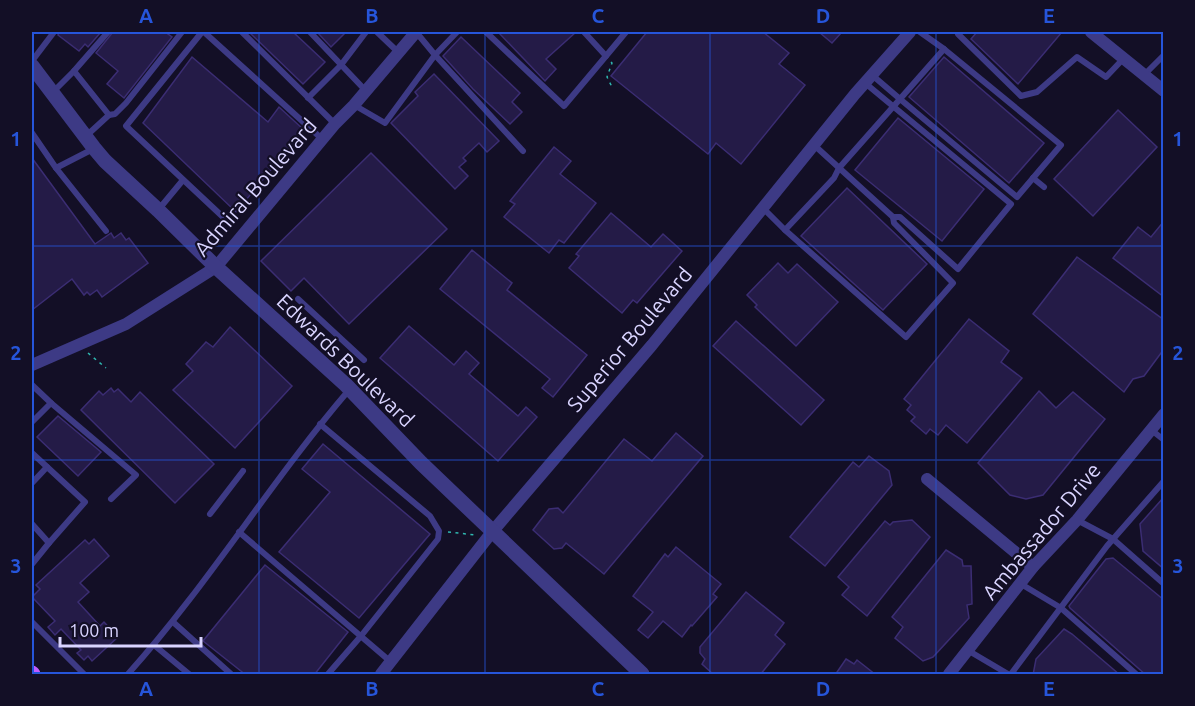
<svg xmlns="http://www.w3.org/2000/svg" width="1195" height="706" viewBox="0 0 1195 706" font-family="Ubuntu,sans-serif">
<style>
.building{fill:#241b47;stroke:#3b2d73;stroke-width:1.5}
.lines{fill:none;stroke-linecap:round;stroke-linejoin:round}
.path{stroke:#2fb8b0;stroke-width:1.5;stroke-dasharray:3 4.5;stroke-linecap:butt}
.service{stroke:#3d3a85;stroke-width:6}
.minor{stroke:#3d3a85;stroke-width:12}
.tertiary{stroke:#3d3a85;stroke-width:15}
.primary{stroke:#c25bff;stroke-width:15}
.grid{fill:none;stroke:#2655da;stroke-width:1.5;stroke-opacity:0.55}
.labels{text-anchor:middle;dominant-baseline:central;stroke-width:4.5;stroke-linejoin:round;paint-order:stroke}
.street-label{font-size:21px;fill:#d9d4ff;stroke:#130f26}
.neatline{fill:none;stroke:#2655da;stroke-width:2}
.grid-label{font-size:20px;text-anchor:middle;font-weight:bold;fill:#2655da}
</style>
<rect width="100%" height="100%" fill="#130f26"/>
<g class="building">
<polygon points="59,32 101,32 88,47 85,44 79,51 58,35"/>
<polygon points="113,32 165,32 172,37 124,98 107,84 118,71 96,53"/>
<polygon points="249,32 293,32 325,62 303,84"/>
<polygon points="317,32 346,32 331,47"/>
<polygon points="498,32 576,32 546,59 556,69 545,81"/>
<polygon points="647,32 763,32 789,53 779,64 805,85 741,164 716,143 708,154 611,76"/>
<polygon points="819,32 842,32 832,43"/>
<polygon points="977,32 1062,32 1018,84 971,39"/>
<polygon points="461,37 520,93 512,102 522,112 510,124 473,89 443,56"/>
<polygon points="192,57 268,122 279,107 304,130 236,212 143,123"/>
<polygon points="944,57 1044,143 1009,183 909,97"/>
<polygon points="434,74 499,141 487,152 479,143 463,158 466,161 459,167 468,176 455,189 391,123 418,96 415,92"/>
<polygon points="1118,110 1157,147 1093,216 1054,179"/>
<polygon points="898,118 984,189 942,241 855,170"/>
<polygon points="554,147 571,161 560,174 596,203 564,243 559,240 549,253 504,217 515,204 510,201"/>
<polygon points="371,153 447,229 349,324 304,278 291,291 261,261"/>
<polygon points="32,158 95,244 111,233 114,238 121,233 126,240 129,238 148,263 102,297 97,290 90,295 87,292 84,295 72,279 32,310"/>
<polygon points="847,188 927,264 883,310 801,236"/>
<polygon points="611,213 651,247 663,234 682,251 637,303 633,300 622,313 569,268 579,256 576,254"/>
<polygon points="1164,221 1164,297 1113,258 1138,227 1151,237"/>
<polygon points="472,250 512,283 507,290 587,355 553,397 542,388 550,379 440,289"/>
<polygon points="1077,257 1164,320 1164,349 1144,376 1133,379 1124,392 1033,314"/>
<polygon points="778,263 788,273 797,264 838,302 796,346 755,307 757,305 747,295"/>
<polygon points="969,319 1009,351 1001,362 1022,378 967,443 946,425 938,435 930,429 926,434 911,421 915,417 907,410 911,405 904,399"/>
<polygon points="736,321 824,400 801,425 713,346"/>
<polygon points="409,326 454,365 466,351 479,363 469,374 518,416 526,407 537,417 498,461 380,358"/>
<polygon points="230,327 292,386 235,448 173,390 193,371 186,364 206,342 213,347"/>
<polygon points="111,388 114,392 118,389 131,402 140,392 214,464 175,503 81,410 99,391 103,395"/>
<polygon points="1039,391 1056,408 1073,392 1105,419 1043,495 1026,499 1010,495 978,463"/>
<polygon points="58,416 101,452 78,476 37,437"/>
<polygon points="676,433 703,456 604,574 566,543 562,548 554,549 533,530 549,509 558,508 563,513 624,439 652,461"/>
<polygon points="323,444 430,534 359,618 279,552 330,492 302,469"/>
<polygon points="869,456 889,471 892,485 825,566 790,537 853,462 859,467"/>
<polygon points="1164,497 1164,569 1143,551 1140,524"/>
<polygon points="912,520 930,537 867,616 842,595 849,587 838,577 885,521 890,525 893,522"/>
<polygon points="94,539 109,556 80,583 89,592 78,602 100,626 104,622 118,637 92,661 88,656 84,660 77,653 81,650 61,629 55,635 48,627 55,621 32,597 40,589 36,585 85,540 89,544"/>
<polygon points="676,547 721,584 713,594 717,597 692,626 691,625 682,637 663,621 648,638 638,630 653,612 633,596 665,554 668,557"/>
<polygon points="946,550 962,560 963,566 971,566 972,604 967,605 969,618 933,657 923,661 895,638 903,627 892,617"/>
<polygon points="1113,558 1164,600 1164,675 1146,675 1070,608 1069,606 1106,559"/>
<polygon points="265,565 348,632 314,675 246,675 203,641"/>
<polygon points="746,592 784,623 775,635 785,644 760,675 714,675 702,664 705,659 700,653 700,647"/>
<polygon points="1064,629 1072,634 1120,675 1033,675 1036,659"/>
<polygon points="846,659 854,664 857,660 876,675 835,675"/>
</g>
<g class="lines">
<g class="path">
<polyline points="611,62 612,63 607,77 612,87"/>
<polyline points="88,353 106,368"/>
<polyline points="448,532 476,535"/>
</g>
<g class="service">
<polyline points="202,32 126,126 223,217"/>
<polyline points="204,32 322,139"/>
<polyline points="242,32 335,124"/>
<polyline points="310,32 366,91"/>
<polyline points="377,32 398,52"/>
<polyline points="457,32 435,55 523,151"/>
<polyline points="486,32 564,106 606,56 584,32"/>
<polyline points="958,34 1021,96 1037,92 1077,57 1106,77 1124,58"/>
<polyline points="606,56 626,32"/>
<polyline points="32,61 54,32"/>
<polyline points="74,71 108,32"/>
<polyline points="872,75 900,99 944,49"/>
<polyline points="1144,75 1164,55"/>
<polyline points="52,93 74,71 109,115 85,137"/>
<polyline points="308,98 341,65 366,32"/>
<polyline points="354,105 385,123 435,55 416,32"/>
<polyline points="109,115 115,114 126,103 182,32"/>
<polyline points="32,133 56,168"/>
<polyline points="814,145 893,217 900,217 958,269 1011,204 865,83"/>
<polyline points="93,149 56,168 106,231"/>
<polyline points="1033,178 1044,187"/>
<polyline points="763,208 785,230 834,178 839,168 900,99 1017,197 1061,145 944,49 920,32"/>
<polyline points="159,209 183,180"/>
<polyline points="785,230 906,337 953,283 894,223 893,217"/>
<polyline points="298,299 364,360"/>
<polyline points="32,385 51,403 32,422"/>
<polyline points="51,403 136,475 111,499"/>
<polyline points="320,424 430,516 439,531 438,539 361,636 328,674"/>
<polyline points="1150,429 1164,440"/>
<polyline points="32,453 85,502 49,543 32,524"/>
<polyline points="32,483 47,467"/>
<polyline points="210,514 243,471"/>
<polyline points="1077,520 1113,539 1164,584"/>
<polyline points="239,532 391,662"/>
<polyline points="32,564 49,543"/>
<polyline points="1021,584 1061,608 1136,674"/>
<polyline points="32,622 84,674"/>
<polyline points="173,622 231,674"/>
<polyline points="154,645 189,674"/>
<polyline points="969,651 1008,674"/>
<path d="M 128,674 C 208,585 271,481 349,390"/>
<polyline points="1011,674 1107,546 1164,481"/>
</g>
<g class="minor">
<polyline points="1091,32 1164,91"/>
<polyline points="32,365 126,324 216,267 335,124 354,105 416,32"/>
<polyline points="927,479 1033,567"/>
<polyline points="381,674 492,532 652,345 855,94 910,32"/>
<polyline points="949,674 1033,567 1077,520 1164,414"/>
</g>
<polyline class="tertiary" points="32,66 94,148 105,161 158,210 216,267 346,385 421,463 642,674"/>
<polyline class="primary" points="32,673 33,674"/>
</g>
<path class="grid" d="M 259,32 L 259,674M 485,32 L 485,674M 710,32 L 710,674M 936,32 L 936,674M 32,246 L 1164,246M 32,460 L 1164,460"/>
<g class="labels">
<g class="street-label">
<text transform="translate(255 187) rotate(-49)">Admiral Boulevard</text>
<text transform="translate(629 339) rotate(-50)">Superior Boulevard</text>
<text transform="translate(346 360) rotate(44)">Edwards Boulevard</text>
<text transform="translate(1041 531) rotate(-50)">Ambassador Drive</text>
</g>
</g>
<rect width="1195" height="706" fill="none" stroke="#130f26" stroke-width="66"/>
<path d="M60 637v9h141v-9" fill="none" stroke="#d9d4ff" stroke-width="3"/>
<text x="69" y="637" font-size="18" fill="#d9d4ff" stroke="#130f26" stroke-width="4.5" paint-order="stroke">100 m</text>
<rect x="33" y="33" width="1129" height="640" class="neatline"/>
<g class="grid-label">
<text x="146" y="23">A</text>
<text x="372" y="23">B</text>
<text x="598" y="23">C</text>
<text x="823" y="23">D</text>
<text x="1049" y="23">E</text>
<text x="16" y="146">1</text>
<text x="1178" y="146">1</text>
<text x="16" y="360">2</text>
<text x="1178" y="360">2</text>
<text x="16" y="573">3</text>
<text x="1178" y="573">3</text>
<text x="146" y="696">A</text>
<text x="372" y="696">B</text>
<text x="598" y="696">C</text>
<text x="823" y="696">D</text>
<text x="1049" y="696">E</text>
</g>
</svg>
